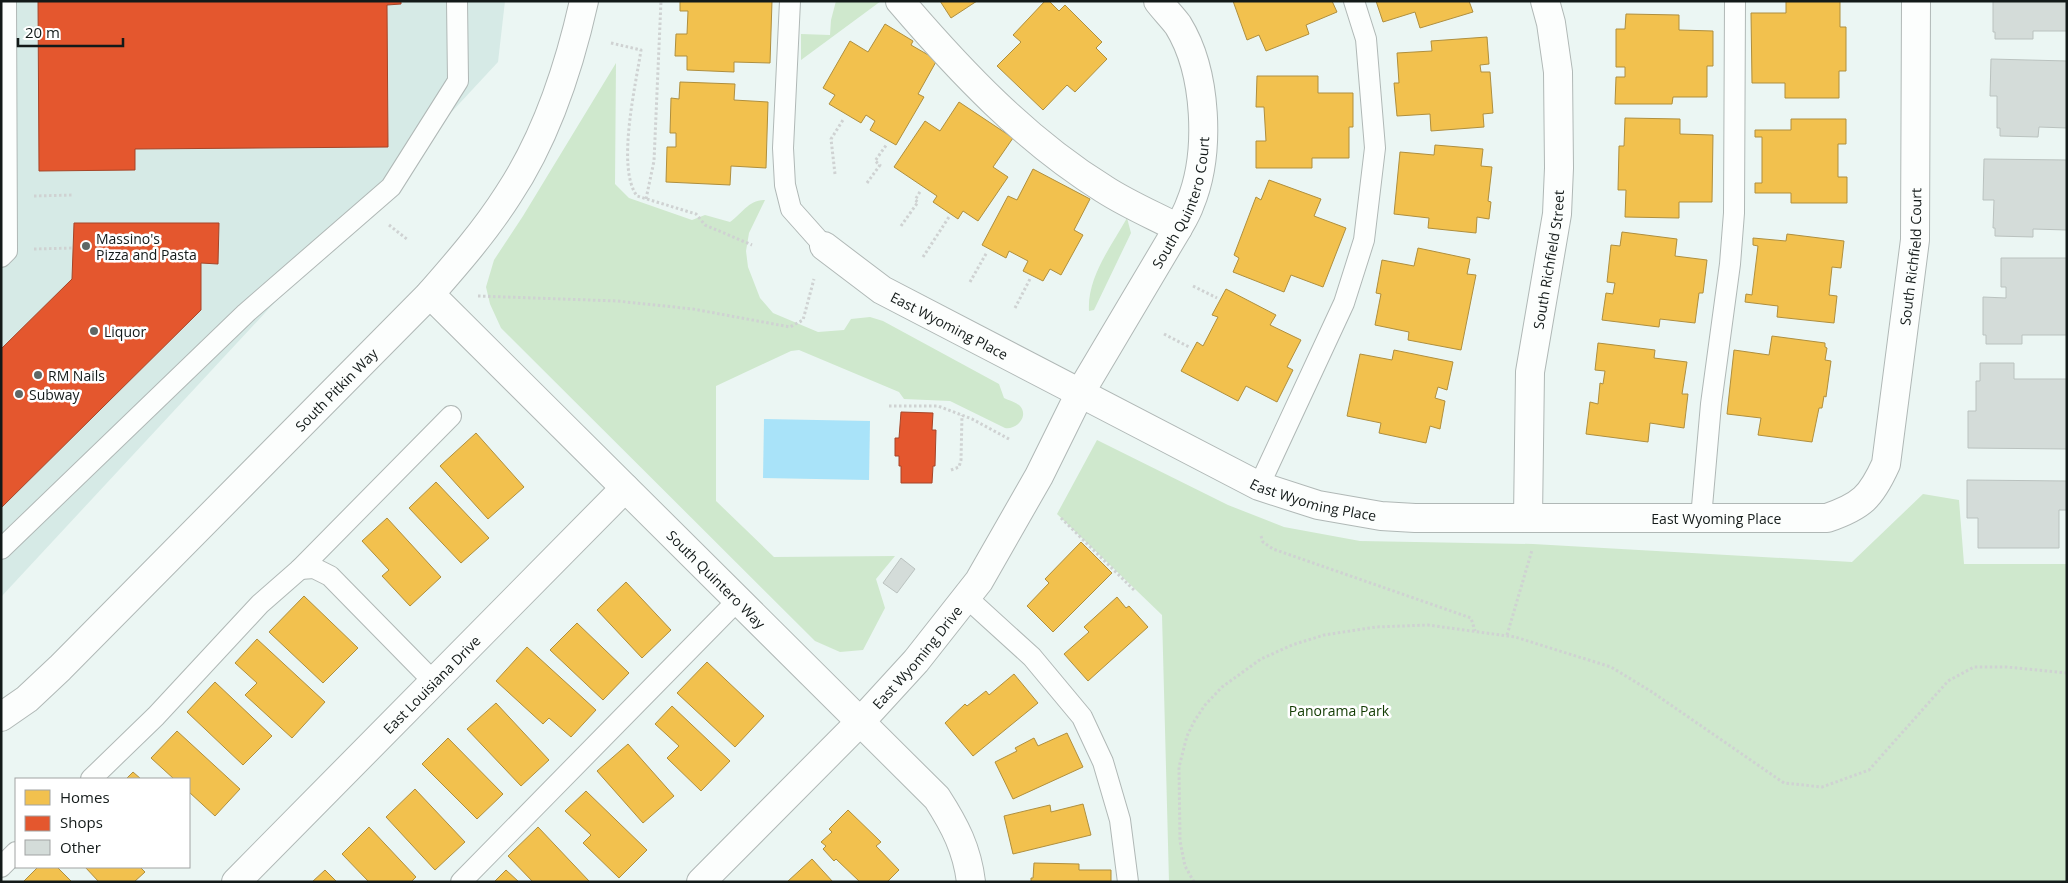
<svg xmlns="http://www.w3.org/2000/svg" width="2068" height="883" viewBox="0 0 2068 883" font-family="'Open Sans',sans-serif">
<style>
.built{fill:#d6eae6}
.green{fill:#cfe8cd}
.water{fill:#a9e3f9}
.homes{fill:#f2c14e;stroke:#af8f3e}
.shops{fill:#e4572e;stroke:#a54528}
.building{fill:#d4dcd9;stroke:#bac2bf}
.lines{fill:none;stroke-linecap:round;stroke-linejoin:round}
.lane-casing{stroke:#b0b8b6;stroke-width:22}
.street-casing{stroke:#b0b8b6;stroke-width:30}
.path{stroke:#cfd2d2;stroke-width:3;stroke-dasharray:2.5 2.5;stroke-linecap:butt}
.lane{stroke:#fcfefd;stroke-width:20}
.street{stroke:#fcfefd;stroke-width:28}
.poi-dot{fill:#5f6765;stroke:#fff;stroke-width:2}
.labels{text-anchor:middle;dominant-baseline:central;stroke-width:5;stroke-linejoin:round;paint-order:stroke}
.street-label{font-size:14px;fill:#131a19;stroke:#fff}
.poi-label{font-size:14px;fill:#131a19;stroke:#fff;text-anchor:start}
.park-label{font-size:14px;fill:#123b02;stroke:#fff}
</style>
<rect width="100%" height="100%" fill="#ebf6f3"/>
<polygon class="built" points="1,1 505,1 498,62 1,597"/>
<g class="green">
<polygon points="836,1 881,1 801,60 801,34 830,35 831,20"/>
<path d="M 616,63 L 615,184 L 629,198 L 692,220 L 705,215 L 730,222 C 742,214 748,200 765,200 L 749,233 L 746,251 L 748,267 L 760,298 L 773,313 L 818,332 L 844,330 L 851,319 L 870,317 L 883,321 L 999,384 L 1004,398 C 1008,400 1015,402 1019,405 C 1030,415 1017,430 1005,428 L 950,401 L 904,399 L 899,392 L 799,350 L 791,351 L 716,386 L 716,501 L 774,557 L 895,556 L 876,579 L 885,608 L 863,650 L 840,652 L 815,641 L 501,328 L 490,304 L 486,287 L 494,260 L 523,216 Z"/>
<path d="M 1127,218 L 1131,233 L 1094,310 L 1089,311 C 1087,277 1111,247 1127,218 Z"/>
<polygon points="1097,440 1228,505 1284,527 1360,541 1533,544 1852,562 1923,494 1959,500 1964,564 2067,564 2067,882 1169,882 1162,615 1057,514"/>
</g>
<polygon class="water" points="764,419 870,421 869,480 763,478"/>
<g class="homes">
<polygon points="680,1 772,1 770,63 734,62 734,72 687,70 687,56 675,56 676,34 687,34 688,11 680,11"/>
<polygon points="940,1 977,1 951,18"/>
<polygon points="1045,1 1049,1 1059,11 1065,5 1102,42 1096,48 1107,59 1075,92 1067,85 1043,110 997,66 1021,42 1013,35"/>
<polygon points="1233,1 1332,1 1337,12 1306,25 1309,34 1266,51 1259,35 1247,40"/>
<polygon points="1376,1 1469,1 1473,12 1420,28 1415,12 1383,22"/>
<polygon points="1786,1 1840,1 1840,27 1846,27 1846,71 1839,71 1839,98 1785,98 1785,83 1752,83 1751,13 1786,13"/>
<polygon points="1626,14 1679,15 1679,30 1713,31 1713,66 1707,66 1707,97 1673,97 1672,104 1615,104 1616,77 1625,77 1625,67 1616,67 1616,29 1625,29"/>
<polygon points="885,24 913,41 911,45 937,60 918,94 924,97 896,145 870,130 875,121 866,115 861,123 829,104 835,95 823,88 850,41 868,52"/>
<polygon points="1487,37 1489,64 1480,65 1481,72 1490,72 1493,113 1483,114 1484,127 1431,131 1430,114 1397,116 1394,83 1399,83 1397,53 1432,51 1431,41"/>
<polygon points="1257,76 1318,76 1318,93 1353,93 1353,127 1349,127 1349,158 1312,158 1312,168 1256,168 1256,141 1266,141 1264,107 1256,107"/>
<polygon points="680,82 735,84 734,100 768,102 766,168 731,166 730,185 666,182 667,147 676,147 676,133 670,133 671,98 679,99"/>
<polygon points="959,102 1013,138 993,167 1008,177 978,221 963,211 958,219 933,202 937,196 894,167 925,121 940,131"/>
<polygon points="1625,118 1680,119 1680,134 1713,135 1712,202 1679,202 1679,218 1625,217 1626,190 1618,190 1619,146 1624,146"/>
<polygon points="1791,119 1846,119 1846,144 1838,144 1838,177 1847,177 1847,203 1791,203 1791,193 1755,193 1755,183 1762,183 1762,137 1755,137 1755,130 1791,130"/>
<polygon points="1435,145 1483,149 1481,166 1492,167 1488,201 1491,202 1489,219 1477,217 1476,233 1428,228 1429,218 1394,214 1400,152 1434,155"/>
<polygon points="1033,169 1090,199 1074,230 1083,235 1061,275 1050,269 1043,281 1023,271 1028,261 1009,251 1006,258 982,245 1008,196 1017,200"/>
<polygon points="1269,180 1321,199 1314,216 1346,228 1323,287 1291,275 1284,292 1233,272 1239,258 1234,255 1256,197 1261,200"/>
<polygon points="1622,232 1677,239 1675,256 1707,260 1703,293 1699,293 1695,323 1660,319 1659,327 1602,320 1606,293 1613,294 1615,283 1607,282 1611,245 1620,246"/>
<polygon points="1787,234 1844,241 1841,268 1832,267 1829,295 1837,296 1834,323 1777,317 1778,306 1745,302 1746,294 1752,295 1758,246 1753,245 1753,238 1786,241"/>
<polygon points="1418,248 1470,259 1467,274 1476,275 1461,350 1408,340 1409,332 1375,325 1381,294 1376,293 1382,260 1414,266"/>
<polygon points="1226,289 1276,315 1270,325 1301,340 1287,367 1293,370 1277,402 1246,386 1238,401 1181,371 1197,342 1203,346 1218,317 1212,315"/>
<polygon points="1772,336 1825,343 1825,347 1827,348 1825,360 1831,361 1826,397 1824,396 1822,408 1819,408 1812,442 1758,435 1761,418 1727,414 1734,350 1769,355"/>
<polygon points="1598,343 1655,350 1654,358 1687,362 1682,394 1688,394 1684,428 1650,423 1648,442 1586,434 1590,402 1598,404 1600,383 1603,384 1605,371 1595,370"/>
<polygon points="1394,350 1453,362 1447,390 1438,387 1435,398 1445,401 1440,429 1430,426 1426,443 1379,433 1381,423 1347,416 1360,354 1392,360"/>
<polygon points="476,433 524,487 488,519 440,466"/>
<polygon points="436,482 489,538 461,563 409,508"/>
<polygon points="387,518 441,577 410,606 382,576 389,570 362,541"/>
<polygon points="1081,542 1112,573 1053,632 1027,606 1049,583 1045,579"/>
<polygon points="626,582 671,630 642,658 597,610"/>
<polygon points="304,596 358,648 323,683 269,632"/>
<polygon points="1117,597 1126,608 1129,606 1148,627 1088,681 1064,654 1089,632 1084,627"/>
<polygon points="577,623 629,673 603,700 550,650"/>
<polygon points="257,639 325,702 292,738 245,695 257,683 235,663"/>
<polygon points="527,647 596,710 571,737 549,718 543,724 496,681"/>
<polygon points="707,662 764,716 735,747 677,693"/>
<polygon points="1014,674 1038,703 973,756 945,723 965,704 967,706 986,691 989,695"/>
<polygon points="215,682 272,736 243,765 187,712"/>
<polygon points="496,703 549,760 521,786 467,729"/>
<polygon points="672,706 730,761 701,791 667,758 679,746 655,724"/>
<polygon points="177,731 240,789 215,816 189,792 189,779 174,779 151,758"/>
<polygon points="1067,733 1083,767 1013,799 995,762 1017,751 1015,748 1034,738 1038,746"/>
<polygon points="448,738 503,794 477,819 422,764"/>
<polygon points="628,744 674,796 643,823 597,771"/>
<polygon points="133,772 141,779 126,779"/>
<polygon points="415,789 465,842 435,870 386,817"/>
<polygon points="586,791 647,850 619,878 583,843 591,835 565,811"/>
<polygon points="1083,804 1091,835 1013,854 1004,816 1050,805 1051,812"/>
<polygon points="848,810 881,842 876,846 899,870 887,882 860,882 836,859 834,861 823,849 826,846 821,842 832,832 829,829"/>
<polygon points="369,827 416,877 411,882 369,882 342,854"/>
<polygon points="538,827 589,881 588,882 533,882 508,856"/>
<polygon points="812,859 833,882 787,882"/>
<polygon points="1034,863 1079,864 1079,870 1111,870 1111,882 1031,882 1031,878 1033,878"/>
<polygon points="38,867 57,867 72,882 23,882"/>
<polygon points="85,867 140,867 145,872 134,882 99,882"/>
<polygon points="325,870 337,882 312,882"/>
<polygon points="506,870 519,882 494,882"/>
</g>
<g class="shops">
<polygon points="38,1 401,1 401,4 387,5 388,147 135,149 135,170 39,171"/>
<polygon points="74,223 219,223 218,264 201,263 201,310 1,508 1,349 72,279"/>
<polygon points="901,412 933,413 932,430 936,430 935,466 933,466 932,483 901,483 901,466 899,466 899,456 895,456 895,438 899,438"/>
</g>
<g class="building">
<polygon points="1993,1 2067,1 2067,31 2033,31 2033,39 1995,39 1995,32 1993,32"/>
<polygon points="1991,59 2067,61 2067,128 2039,127 2038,137 2000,136 2000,128 1997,128 1997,96 1990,96"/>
<polygon points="1984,159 2067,160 2067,230 2033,229 2033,237 1995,236 1995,228 1993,228 1994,200 1983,200"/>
<polygon points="2001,258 2067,258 2067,335 2022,335 2022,344 1986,344 1986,335 1983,335 1983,297 2006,298 2006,287 2001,287"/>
<polygon points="1980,363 2014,363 2014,379 2067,379 2067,449 1968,448 1968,411 1976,411 1976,381 1980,381"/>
<polygon points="1967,480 2067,481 2067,510 2059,510 2059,548 1978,548 1978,518 1967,518"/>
<polygon points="901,558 915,569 897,593 883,583"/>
</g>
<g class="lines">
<g class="lane-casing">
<g id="lane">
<polyline points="790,1 783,148 785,185 791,209 824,246"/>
<polyline points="1,257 7,251 6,1"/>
<polyline points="1259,486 1344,303 1364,240 1375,148 1366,39 1354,1"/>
<polyline points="1701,518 1711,404 1730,264 1734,213 1735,1"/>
<polyline points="1,549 246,313 391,187 458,81 457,1"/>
<polyline points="300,569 314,568 330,576 434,682"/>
<polyline points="966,597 1032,657 1082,717 1103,762 1120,820 1128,882"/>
<polyline points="91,779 156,716 260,604 300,569 451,416"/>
<polyline points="1,867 16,852"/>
<polyline points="461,882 738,600"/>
</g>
</g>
<g class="street-casing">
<g id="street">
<path d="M 900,1 C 960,71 1025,140 1104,189 C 1127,204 1153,215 1178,228"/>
<path id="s1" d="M 824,246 L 882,290 L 1259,486 L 1318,505 L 1381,516 L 1415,518 L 1827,518 C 1862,506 1871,497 1886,464 L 1915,240 L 1916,1"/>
<path id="s2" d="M 430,294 L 937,798 C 955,826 967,849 971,882"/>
<path id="s3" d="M 1528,518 L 1530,372 L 1557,214 L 1559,168 L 1558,72 L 1551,23 L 1545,1"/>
<path id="s4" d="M 1,717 L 27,699 L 60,668 L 430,294 C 458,262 485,231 508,195 C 546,138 569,68 584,1"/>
<path id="s5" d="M 236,882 L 625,488"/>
<path id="s6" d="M 701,882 L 861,721 L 916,661 L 979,581 L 1039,476 L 1080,393 L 1178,228 C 1182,221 1187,213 1190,204 C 1211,153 1207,72 1178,25 C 1172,17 1164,9 1158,1"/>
</g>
</g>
<g class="path">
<path d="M 611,43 L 641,50 C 636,84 616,168 637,196 L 696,214 L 705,225 L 752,245"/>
<polyline points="835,174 831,139 843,120"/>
<polyline points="867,183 880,165 875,161 887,144"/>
<polyline points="34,196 74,195"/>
<polyline points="646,199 654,161 661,1"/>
<polyline points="389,225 408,240"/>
<polyline points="901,226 918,202 915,200 921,190"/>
<polyline points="34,249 74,248"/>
<polyline points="923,257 949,217"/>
<polyline points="970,282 987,252"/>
<polyline points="1193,286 1217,298"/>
<polyline points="478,296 617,301 693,309 790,327 803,320 814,279"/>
<polyline points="1015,308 1030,279"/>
<polyline points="1164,334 1189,347"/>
<polyline points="889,406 938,406 972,419 1009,439"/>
<polyline points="951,470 959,467 961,460 962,415"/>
<polyline points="1061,518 1134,590"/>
<polyline points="1261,536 1263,542 1273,549 1471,618 1475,631"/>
<polyline points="1507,635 1532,550"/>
<polyline points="1194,882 1185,866 1180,841 1179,767 1187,736 1195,720 1205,705 1222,687 1261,659 1292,645 1324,635 1376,627 1428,625 1515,637 1611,667 1652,692 1784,783 1822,787 1869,770 1948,681 1974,667 2006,667 2067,673"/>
</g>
<use href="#lane" class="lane"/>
<use href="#street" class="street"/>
</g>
<g class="poi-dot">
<circle cx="86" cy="246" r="5"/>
<circle cx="94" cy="331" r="5"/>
<circle cx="38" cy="375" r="5"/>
<circle cx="19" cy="394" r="5"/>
</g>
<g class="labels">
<g class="street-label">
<text stroke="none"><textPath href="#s6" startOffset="841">South Quintero Court</textPath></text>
<text stroke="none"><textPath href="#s1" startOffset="1362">South Richfield Court</textPath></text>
<text stroke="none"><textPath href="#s3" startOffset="260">South Richfield Street</textPath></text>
<text stroke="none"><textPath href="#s1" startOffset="149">East Wyoming Place</textPath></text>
<text stroke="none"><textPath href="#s4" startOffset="469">South Pitkin Way</textPath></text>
<text stroke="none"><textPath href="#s1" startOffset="554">East Wyoming Place</textPath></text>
<text stroke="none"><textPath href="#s1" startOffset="959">East Wyoming Place</textPath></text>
<text stroke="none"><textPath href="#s2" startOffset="404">South Quintero Way</textPath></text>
<text stroke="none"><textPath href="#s6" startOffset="312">East Wyoming Drive</textPath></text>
<text stroke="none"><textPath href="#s5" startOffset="278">East Louisiana Drive</textPath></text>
</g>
<g class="poi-label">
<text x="96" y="238">Massino's<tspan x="96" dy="16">Pizza and Pasta</tspan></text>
<text x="104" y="331">Liquor</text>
<text x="48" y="375">RM Nails</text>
<text x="29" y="394">Subway</text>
</g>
<g class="park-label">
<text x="1339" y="710">Panorama Park</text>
</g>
</g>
<rect width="2068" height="883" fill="none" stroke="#131a19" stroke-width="5"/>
<rect x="15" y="778" width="175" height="90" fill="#ffffff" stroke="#a1a3a3"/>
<rect x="25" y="790" width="25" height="15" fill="#f2c14e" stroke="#a1a3a3"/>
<text x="60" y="803" font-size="15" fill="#131a19">Homes</text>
<rect x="25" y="816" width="25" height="15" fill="#e4572e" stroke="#a1a3a3"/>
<text x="60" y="828" font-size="15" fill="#131a19">Shops</text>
<rect x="25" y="840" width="25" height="15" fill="#d4dcd9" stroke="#a1a3a3"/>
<text x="60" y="853" font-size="15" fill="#131a19">Other</text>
<path d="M18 38v8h105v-8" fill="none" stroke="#131a19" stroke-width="2.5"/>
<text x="25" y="38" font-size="15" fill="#131a19" stroke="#ffffff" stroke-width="4" paint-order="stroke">20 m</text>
</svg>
